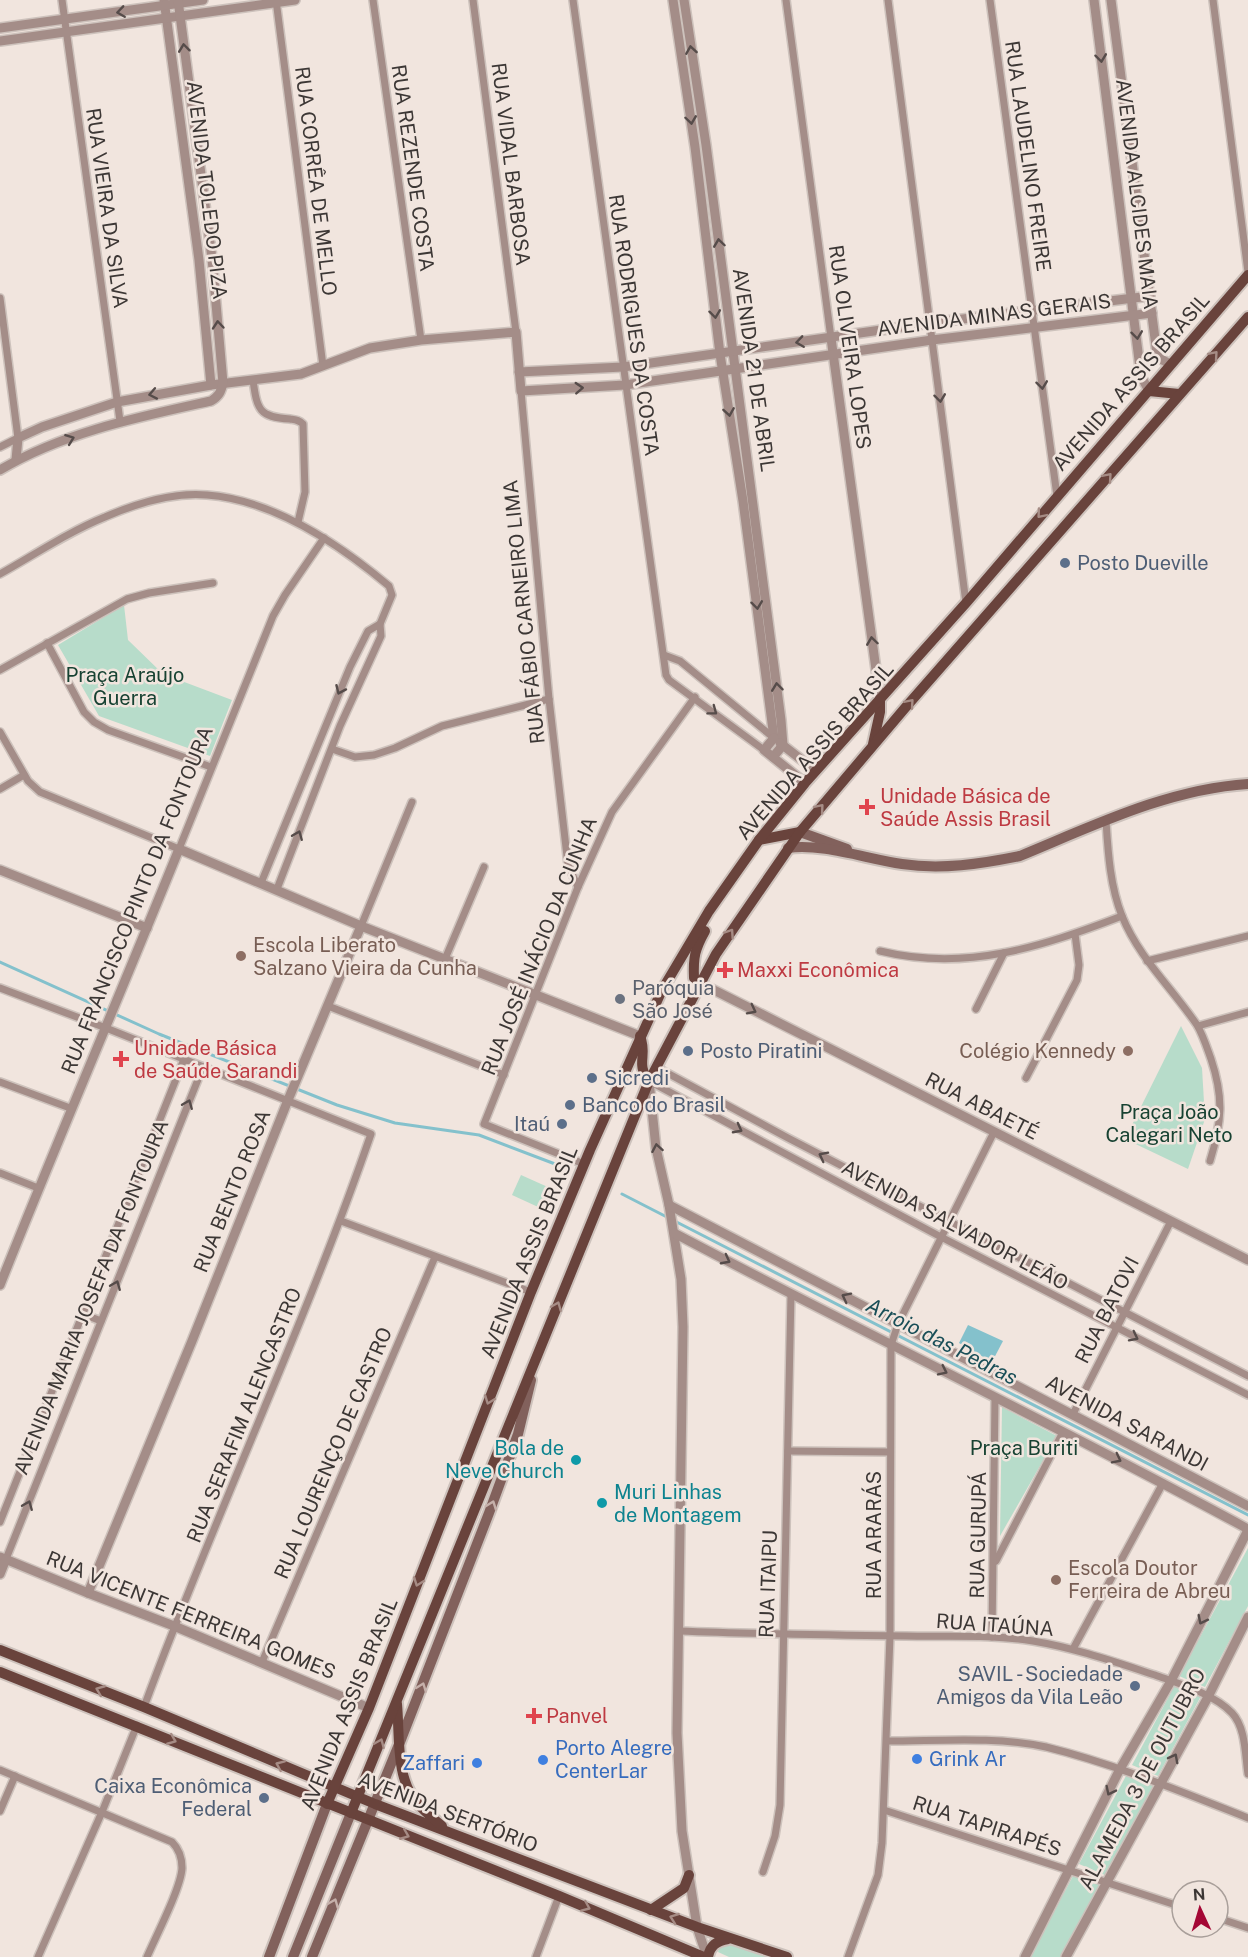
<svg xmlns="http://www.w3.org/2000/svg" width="1248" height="1957" viewBox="0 0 1248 1957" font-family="'Public Sans',sans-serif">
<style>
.green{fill:#b7dcca}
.water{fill:#84c1cc}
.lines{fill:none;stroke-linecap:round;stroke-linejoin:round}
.stream{stroke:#84c1cc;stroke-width:3}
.minor-casing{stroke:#cdc2bc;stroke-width:10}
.tertiary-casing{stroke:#cdc2bc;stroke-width:12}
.secondary-casing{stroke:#cdc2bc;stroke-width:14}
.primary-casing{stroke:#cdc2bc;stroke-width:14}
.minor{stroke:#a48d88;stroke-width:7}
.tertiary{stroke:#a48d88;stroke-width:9}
.secondary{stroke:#82615c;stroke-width:10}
.primary{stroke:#69433c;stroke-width:10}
.oneway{stroke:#564c4a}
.oneway2{stroke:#a68c85}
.oneway3{stroke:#c5b0aa}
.service-dot{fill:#5c6f8a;stroke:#f1e5de;stroke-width:2}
.health-dot{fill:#e0444e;stroke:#f1e5de;stroke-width:2}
.education-dot{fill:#8d6e63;stroke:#f1e5de;stroke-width:2}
.worship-dot{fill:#6b7280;stroke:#f1e5de;stroke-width:2}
.culture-dot{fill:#0f9aa8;stroke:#f1e5de;stroke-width:2}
.shop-dot{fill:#3f7fe0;stroke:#f1e5de;stroke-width:2}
.labels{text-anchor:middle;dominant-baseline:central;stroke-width:5;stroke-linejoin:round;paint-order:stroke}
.street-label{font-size:20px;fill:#3c3735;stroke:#f1e5de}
.service-label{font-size:20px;fill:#4e5e75;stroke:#f1e5de;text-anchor:start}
.park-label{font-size:20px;fill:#174232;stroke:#f1e5de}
.health-label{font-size:20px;fill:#be3a42;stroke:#f1e5de;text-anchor:start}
.education-label{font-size:20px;fill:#785e54;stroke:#f1e5de;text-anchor:start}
.worship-label{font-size:20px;fill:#5b616d;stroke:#f1e5de;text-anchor:start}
.culture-label{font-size:20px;fill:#0d838f;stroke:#f1e5de;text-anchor:end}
.shop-label{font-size:20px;fill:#366cbe;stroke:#f1e5de;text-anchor:start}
.water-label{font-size:21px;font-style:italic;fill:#194e57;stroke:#f1e5de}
</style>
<rect width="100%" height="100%" fill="#f1e5de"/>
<g class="green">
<polygon points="124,605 128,640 163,674 232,700 210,756 99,716 58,645"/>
<polygon points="1181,1026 1202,1068 1205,1119 1188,1169 1125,1139"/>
<polygon points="521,1175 559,1192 549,1212 512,1195"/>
<polygon points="1002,1407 1057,1436 1000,1536"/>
<polygon points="1248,1548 1248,1606 1205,1687 1179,1676"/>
<polygon points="1175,1685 1201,1696 1158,1776 1132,1765"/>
<polygon points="1127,1774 1153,1786 1107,1876 1079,1864"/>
<polygon points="1074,1874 1100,1884 1062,1957 1030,1957"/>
<polygon points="721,1942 773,1957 729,1957 718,1952"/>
</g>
<polygon class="water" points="968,1325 1003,1341 992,1362 959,1343"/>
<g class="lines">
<g class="stream">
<polyline points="0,962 159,1034 337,1105 395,1123 479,1135 563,1167"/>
<polyline points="622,1194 1248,1515"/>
</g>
<g class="minor-casing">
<g id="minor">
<polyline points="62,0 120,421"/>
<polyline points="276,0 323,366"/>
<polyline points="373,0 421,340"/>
<polyline points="473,0 516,332"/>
<polyline points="573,0 666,675 669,680 764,750"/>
<polyline points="786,0 831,338"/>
<polyline points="888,0 966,603"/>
<polyline points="990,0 1057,496"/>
<polyline points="1213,0 1248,272"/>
<polyline points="0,298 18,438 0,447"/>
<path d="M 253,380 C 257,410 259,417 290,419 C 296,420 299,420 303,424 L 305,492 L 298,522"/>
<polyline points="521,391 549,699 568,865 578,887"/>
<path d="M 0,574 C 34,555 68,532 105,517 C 135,504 174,492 207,495 C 274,500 339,544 389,586 L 392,595 L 380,624 L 381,636 L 340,726 L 277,889"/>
<polyline points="47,643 84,712 94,722 108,730 211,767"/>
<polyline points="664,655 680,661 774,738"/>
<polyline points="0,670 127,599 149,593 213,583"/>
<polyline points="0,732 28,781 40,792 179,849 273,616 285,595 324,538"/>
<polyline points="332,749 355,757 374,755 395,748 442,726 549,699"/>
<polyline points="0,789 24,775"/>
<path d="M 1106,821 C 1108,852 1110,886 1122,916 C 1139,958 1172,988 1197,1025 C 1203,1035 1207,1048 1211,1059 C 1224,1098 1222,1122 1210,1161"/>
<polyline points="261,883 350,667 368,631 380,624"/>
<polyline points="361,926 412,802"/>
<path d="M 880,951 C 966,972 1041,947 1122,916"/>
<polyline points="445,959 484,867"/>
<polyline points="1147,961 1248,936"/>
<path d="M 0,988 L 106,1028 L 371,1134 C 304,1328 215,1514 144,1707"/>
<polyline points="328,1006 504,1075"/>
<polyline points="976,1009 1004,953"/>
<polyline points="1198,1026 1248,1012"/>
<polyline points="656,1067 788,1138 1248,1376"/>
<polyline points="1026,1078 1077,980 1079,965 1075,934"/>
<polyline points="649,1081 941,1237 1248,1395"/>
<polyline points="0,1082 70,1108"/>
<polyline points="584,1164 484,1124 578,887 612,812 695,697"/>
<polyline points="0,1173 38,1188"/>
<polyline points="341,1221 531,1292"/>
<polyline points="83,1314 101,1321"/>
<polyline points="1073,1414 1171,1221"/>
<polyline points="788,1451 890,1452"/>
<polyline points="0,1522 184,1059"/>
<polyline points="6,1559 203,1067"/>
<polyline points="996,1561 1063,1432"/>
<path d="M 679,1631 C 754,1634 830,1635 906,1636 C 948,1637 991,1634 1033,1641 C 1075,1648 1115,1662 1155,1675 C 1180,1684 1214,1694 1232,1713 C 1246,1728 1245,1755 1248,1774"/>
<polyline points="992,1637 995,1397"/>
<polyline points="1073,1649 1163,1483"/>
<polyline points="262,1662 435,1257"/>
<path d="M 887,1741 C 939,1741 995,1736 1046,1747 C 1115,1764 1182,1792 1248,1818"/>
<path d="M 0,1770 L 172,1842 C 179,1849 182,1858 182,1868 C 181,1888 156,1936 147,1957"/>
<polyline points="884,1810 1182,1907"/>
<polyline points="0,1811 15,1776"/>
<polyline points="763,1872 775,1836 780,1805 791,1294"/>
<polyline points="1218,1918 1248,1928"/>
<polyline points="38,1957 102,1812 137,1725"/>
<polyline points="536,1957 559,1896"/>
<polyline points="848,1957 878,1875 882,1843 890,1636 891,1345 898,1324 994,1132"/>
</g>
</g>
<g class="tertiary-casing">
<g id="tertiary">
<polyline points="164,0 199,260 211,385"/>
<polyline points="673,0 695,147 720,354 743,501 774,738"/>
<polyline points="684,0 706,145 781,720 783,745 773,757"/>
<polyline points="1094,0 1141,376 1149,391"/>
<polyline points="1111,0 1157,354 1159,358 1170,364"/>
<polyline points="0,28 203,0"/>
<polyline points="0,41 295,0"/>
<polyline points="831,338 880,699"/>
<polyline points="519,372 623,367 930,323 1150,296"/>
<polyline points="16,460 18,438 42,427 117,402 211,385 301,374 370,348 421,340 516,332 521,391 625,385 932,340 1152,313"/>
<path d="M 0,470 C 64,432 139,417 211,401 C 219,396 221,392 223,383 L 212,258 L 178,0"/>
<polyline points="774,738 764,750 805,783"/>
<polyline points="780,743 816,771"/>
<polyline points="0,870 147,928"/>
<polyline points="700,983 1248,1260"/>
<polyline points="649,1081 656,1148 669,1205 681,1279 683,1327 677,1733 682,1831 697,1927 707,1957"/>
<polyline points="669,1205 1248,1506"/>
<path d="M 674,1233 C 865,1334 1059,1426 1248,1529"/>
<path d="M 0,1285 C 58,1139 120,995 179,849 L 361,926 L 640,1036"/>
<polyline points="0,1557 88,1593 174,1626 369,1708"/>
<polyline points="0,1574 6,1559"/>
<polyline points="88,1593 192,1341 288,1100 361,926"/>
<polyline points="1025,1957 1120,1769 1171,1681 1248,1530"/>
<polyline points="1066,1957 1208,1697 1248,1617"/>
</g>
</g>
<g class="secondary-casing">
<g id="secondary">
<polyline points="800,832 847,849"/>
<path d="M 788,848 C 822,843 867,859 902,864 C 941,870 981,864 1020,856 C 1093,826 1168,789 1248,784"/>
<polyline points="269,1957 327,1804"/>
<polyline points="293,1957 351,1813"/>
<polyline points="312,1957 400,1742 489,1513 518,1434 531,1380"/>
</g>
</g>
<g class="primary-casing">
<g id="primary">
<polyline points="1149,391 1179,394"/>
<polyline points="873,744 880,712 880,699"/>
<polyline points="759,840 800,832"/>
<path d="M 700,983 L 694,978 C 693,957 695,949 705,931"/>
<path d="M 640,1036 C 648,1056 635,1063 649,1081"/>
<polyline points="0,1650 144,1707 375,1804 697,1927 787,1957"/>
<polyline points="0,1672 559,1896 704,1957"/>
<path d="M 397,1704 C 400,1736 395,1779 418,1804 C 425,1812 434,1819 442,1826"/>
<polyline points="327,1804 369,1708 531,1292 590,1150 662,990 709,911 759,840 805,783 966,603 1248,275"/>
<polyline points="351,1813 649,1081 716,954 800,832 905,708 1248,317"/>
<polyline points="651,1910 684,1888 689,1875"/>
<path d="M 708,1957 C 710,1945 717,1941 728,1939"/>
</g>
</g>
<use href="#minor" class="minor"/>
<use href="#tertiary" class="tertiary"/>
<use href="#secondary" class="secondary"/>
<use href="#primary" class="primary"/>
</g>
<defs><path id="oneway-chevron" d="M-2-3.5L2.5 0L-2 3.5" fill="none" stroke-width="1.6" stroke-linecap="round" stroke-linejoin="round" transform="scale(1.5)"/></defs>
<g class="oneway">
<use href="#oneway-chevron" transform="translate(121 12) rotate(172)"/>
<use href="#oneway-chevron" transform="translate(184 48) rotate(-97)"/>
<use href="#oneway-chevron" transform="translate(691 50) rotate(-99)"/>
<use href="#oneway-chevron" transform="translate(1101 58) rotate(83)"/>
<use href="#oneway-chevron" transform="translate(691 120) rotate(82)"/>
<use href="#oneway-chevron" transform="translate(719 243) rotate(-98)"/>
<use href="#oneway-chevron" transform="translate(715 314) rotate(83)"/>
<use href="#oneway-chevron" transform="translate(218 325) rotate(-95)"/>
<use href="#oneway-chevron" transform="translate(1137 335) rotate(83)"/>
<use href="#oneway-chevron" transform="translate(800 342) rotate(172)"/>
<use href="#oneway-chevron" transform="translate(1042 385) rotate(83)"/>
<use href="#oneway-chevron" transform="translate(579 388) rotate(-3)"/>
<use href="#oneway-chevron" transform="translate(153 394) rotate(169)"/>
<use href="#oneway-chevron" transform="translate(940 398) rotate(83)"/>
<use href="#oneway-chevron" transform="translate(729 412) rotate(81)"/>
<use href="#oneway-chevron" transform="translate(70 439) rotate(-21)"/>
<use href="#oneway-chevron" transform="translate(757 605) rotate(83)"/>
<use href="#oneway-chevron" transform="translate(872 641) rotate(-98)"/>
<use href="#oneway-chevron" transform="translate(777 687) rotate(-97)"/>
<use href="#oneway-chevron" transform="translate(340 690) rotate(114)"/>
<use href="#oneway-chevron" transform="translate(713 711) rotate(37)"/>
<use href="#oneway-chevron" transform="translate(298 835) rotate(-68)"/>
<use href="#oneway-chevron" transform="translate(752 1010) rotate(27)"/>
<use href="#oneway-chevron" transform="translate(188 1104) rotate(-68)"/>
<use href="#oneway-chevron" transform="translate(738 1129) rotate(28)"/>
<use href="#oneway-chevron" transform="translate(657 1148) rotate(-100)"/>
<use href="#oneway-chevron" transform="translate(823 1156) rotate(-153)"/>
<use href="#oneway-chevron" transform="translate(726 1260) rotate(28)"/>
<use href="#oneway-chevron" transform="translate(116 1285) rotate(-68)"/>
<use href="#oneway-chevron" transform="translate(846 1297) rotate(-153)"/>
<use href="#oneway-chevron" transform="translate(1134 1337) rotate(27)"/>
<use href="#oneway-chevron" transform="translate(943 1371) rotate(26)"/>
<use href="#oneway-chevron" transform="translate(1117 1459) rotate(27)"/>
<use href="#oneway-chevron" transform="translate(28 1505) rotate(-68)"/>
<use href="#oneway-chevron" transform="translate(1202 1620) rotate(117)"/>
<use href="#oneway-chevron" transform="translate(1174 1758) rotate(-62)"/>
<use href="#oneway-chevron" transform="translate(1110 1791) rotate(116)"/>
</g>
<g class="oneway2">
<use href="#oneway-chevron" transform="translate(1214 355) rotate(-49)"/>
<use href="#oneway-chevron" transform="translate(1108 477) rotate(-49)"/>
<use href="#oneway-chevron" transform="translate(1041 514) rotate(130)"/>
<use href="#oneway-chevron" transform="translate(910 703) rotate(-49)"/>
<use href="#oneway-chevron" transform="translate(820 808) rotate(-50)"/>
<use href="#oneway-chevron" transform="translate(730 933) rotate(-56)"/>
<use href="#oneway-chevron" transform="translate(557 1306) rotate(-68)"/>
<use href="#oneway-chevron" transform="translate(489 1400) rotate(111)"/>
<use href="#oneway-chevron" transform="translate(418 1582) rotate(111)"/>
<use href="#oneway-chevron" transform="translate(100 1690) rotate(-158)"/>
<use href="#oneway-chevron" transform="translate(172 1740) rotate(22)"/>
<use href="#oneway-chevron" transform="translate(380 1743) rotate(-67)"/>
<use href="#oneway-chevron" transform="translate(280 1765) rotate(-157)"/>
<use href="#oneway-chevron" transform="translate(405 1835) rotate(22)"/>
<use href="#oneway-chevron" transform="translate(586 1907) rotate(23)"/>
<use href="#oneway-chevron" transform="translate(674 1918) rotate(-160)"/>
</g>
<g class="oneway3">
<use href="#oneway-chevron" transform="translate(492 1505) rotate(-70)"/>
<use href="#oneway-chevron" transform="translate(422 1687) rotate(-69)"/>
<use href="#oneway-chevron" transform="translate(334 1903) rotate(-68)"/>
</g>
<g class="service-dot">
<circle cx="1065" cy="563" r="6"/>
<circle cx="688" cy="1051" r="6"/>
<circle cx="592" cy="1078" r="6"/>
<circle cx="570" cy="1105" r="6"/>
<circle cx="562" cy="1124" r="6"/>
<circle cx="1135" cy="1686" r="6"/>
<circle cx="264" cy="1798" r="6"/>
</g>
<g class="health-dot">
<path d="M864 798h6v6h6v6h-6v6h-6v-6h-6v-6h6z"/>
<path d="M722 961h6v6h6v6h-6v6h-6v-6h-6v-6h6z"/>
<path d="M118 1050h6v6h6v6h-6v6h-6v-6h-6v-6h6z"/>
<path d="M531 1707h6v6h6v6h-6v6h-6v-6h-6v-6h6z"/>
</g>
<g class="education-dot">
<circle cx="241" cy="956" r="6"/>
<circle cx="1128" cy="1051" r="6"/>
<circle cx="1056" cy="1580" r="6"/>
</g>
<circle class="worship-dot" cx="620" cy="999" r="6"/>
<g class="culture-dot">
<circle cx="576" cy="1460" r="6"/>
<circle cx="602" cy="1503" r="6"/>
</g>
<g class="shop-dot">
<circle cx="917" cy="1759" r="6"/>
<circle cx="543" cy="1760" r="6"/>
<circle cx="477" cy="1763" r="6"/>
</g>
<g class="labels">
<g class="street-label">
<text transform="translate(1028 156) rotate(82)">RUA LAUDELINO FREIRE</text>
<text transform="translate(511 164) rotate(83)">RUA VIDAL BARBOSA</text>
<text transform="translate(413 168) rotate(82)">RUA REZENDE COSTA</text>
<text transform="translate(316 181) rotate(83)">RUA CORRÊA DE MELLO</text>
<text transform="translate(207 190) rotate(83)">AVENIDA TOLEDO PIZA</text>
<text transform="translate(1137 194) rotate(83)">AVENIDA ALCIDES MAIA</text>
<text transform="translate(107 208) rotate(82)">RUA VIEIRA DA SILVA</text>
<text transform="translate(994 315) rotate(-7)">AVENIDA MINAS GERAIS</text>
<text transform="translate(634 325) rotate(82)">RUA RODRIGUES DA COSTA</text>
<text transform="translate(850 347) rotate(82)">RUA OLIVEIRA LOPES</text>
<text transform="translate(754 370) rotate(82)">AVENIDA 21 DE ABRIL</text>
<text transform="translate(1131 382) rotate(-49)">AVENIDA ASSIS BRASIL</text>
<text transform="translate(524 612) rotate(-96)">RUA FÁBIO CARNEIRO LIMA</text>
<text transform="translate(815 751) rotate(-49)">AVENIDA ASSIS BRASIL</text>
<text transform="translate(137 900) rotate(-68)">RUA FRANCISCO PINTO DA FONTOURA</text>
<text transform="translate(539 946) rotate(-68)">RUA JOSÉ INÁCIO DA CUNHA</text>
<text transform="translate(982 1106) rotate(27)">RUA ABAETÉ</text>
<text transform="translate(232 1191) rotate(-68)">RUA BENTO ROSA</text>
<text transform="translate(955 1225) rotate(28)">AVENIDA SALVADOR LEÃO</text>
<text transform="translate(529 1252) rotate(-68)">AVENIDA ASSIS BRASIL</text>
<text transform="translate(91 1297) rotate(-68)">AVENIDA MARIA JOSEFA DA FONTOURA</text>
<text transform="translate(1107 1310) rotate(-63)">RUA BATOVI</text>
<text transform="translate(244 1415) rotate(-68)">RUA SERAFIM ALENCASTRO</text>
<text transform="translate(1127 1423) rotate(28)">AVENIDA SARANDI</text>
<text transform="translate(333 1453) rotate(-67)">RUA LOURENÇO DE CASTRO</text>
<text transform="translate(874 1535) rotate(-90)">RUA ARARÁS</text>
<text transform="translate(978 1535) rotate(-89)">RUA GURUPÁ</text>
<text transform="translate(768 1584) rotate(-88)">RUA ITAIPU</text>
<text transform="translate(191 1615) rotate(22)">RUA VICENTE FERREIRA GOMES</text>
<text transform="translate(995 1625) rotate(4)">RUA ITAÚNA</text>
<text transform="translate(349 1704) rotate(-68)">AVENIDA ASSIS BRASIL</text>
<text transform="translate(1142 1779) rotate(-62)">ALAMEDA 3 DE OUTUBRO</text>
<text transform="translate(448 1812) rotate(21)">AVENIDA SERTÓRIO</text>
<text transform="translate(987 1826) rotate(18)">RUA TAPIRAPÉS</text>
</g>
<g class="service-label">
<text x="1077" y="563">Posto Dueville</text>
<text x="700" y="1051">Posto Piratini</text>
<text x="604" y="1078">Sicredi</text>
<text x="582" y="1105">Banco do Brasil</text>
<text x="550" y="1124" text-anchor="end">Itaú</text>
<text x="1123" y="1674" text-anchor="end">SAVIL - Sociedade<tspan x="1123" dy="23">Amigos da Vila Leão</tspan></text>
<text x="252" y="1786" text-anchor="end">Caixa Econômica<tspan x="252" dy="23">Federal</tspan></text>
</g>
<g class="park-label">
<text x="125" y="675">Praça Araújo<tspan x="125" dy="23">Guerra</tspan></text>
<text x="1169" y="1112">Praça João<tspan x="1169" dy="23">Calegari Neto</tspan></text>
<text x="1024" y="1448">Praça Buriti</text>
</g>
<g class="health-label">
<text x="880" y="796">Unidade Básica de<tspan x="880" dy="23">Saúde Assis Brasil</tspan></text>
<text x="737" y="970">Maxxi Econômica</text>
<text x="134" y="1048">Unidade Básica<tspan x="134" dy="23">de Saúde Sarandi</tspan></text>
<text x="546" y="1716">Panvel</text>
</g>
<g class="education-label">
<text x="253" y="945">Escola Liberato<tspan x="253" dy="23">Salzano Vieira da Cunha</tspan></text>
<text x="1116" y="1051" text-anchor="end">Colégio Kennedy</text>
<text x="1068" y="1568">Escola Doutor<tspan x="1068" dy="23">Ferreira de Abreu</tspan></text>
</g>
<g class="worship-label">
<text x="632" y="988">Paróquia<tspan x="632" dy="23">São José</tspan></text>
</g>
<g class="culture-label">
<text x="564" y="1448">Bola de<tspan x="564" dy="23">Neve Church</tspan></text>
<text x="614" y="1492" text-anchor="start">Muri Linhas<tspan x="614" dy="23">de Montagem</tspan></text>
</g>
<g class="shop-label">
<text x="555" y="1748">Porto Alegre<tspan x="555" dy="23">CenterLar</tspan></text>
<text x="929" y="1759">Grink Ar</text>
<text x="465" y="1763" text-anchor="end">Zaffari</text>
</g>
<g class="water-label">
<text transform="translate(942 1341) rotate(27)">Arroio das Pedras</text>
</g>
</g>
<g transform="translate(1200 1909) rotate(356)"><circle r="28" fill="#f1e5de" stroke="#a99f9a" stroke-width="1.5"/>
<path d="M0-4.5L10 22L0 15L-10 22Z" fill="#a40735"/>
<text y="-9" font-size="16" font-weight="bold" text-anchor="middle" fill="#3c3735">N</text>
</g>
</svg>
